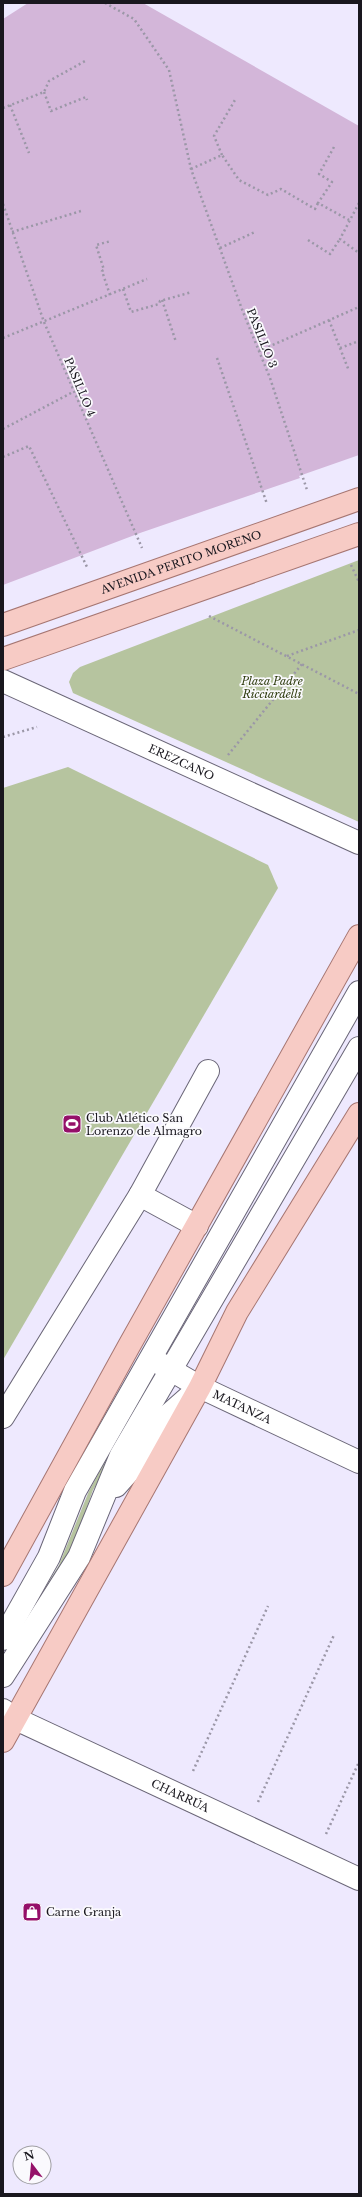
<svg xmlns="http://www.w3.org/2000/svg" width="362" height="2197" viewBox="0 0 362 2197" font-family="'Libre Baskerville',serif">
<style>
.green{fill:#b6c49f}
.building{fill:#d3b6d9}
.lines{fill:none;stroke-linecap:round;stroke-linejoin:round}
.minor-casing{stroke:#6a6677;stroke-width:24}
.major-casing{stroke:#a67672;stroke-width:24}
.path{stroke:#9b97a7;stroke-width:2.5;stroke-dasharray:2 3;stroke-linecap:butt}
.minor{stroke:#fff;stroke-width:22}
.major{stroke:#f7cbc5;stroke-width:22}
.labels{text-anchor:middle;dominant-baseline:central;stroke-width:3.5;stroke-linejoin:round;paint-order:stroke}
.street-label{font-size:11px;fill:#19171e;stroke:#faf9fd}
.park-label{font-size:11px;font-style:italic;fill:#2e3c0e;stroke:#faf9fd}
.poi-label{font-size:11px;fill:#19171e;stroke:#faf9fd;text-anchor:start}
</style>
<rect width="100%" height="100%" fill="#eee9fe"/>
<g class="green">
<polygon points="359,560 359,822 73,693 69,682 73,673 80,667"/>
<polygon points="68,767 268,865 278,888 3,1360 3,788"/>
<polygon points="130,1417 135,1420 93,1490 68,1560 16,1636 59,1565 89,1491"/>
</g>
<polygon class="building" points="28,3 143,3 359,126 359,455 299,476 300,478 140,533 3,585 3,19"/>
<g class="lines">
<g class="minor-casing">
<g id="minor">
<path id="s1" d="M 3,681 L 359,843"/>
<polyline points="140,1195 197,1226"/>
<path id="s2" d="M 159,1363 L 200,1387 L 359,1462"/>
<polyline points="3,1417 140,1195 208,1071"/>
<polyline points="116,1486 132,1468 165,1418 198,1389"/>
<polyline points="3,1639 49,1557 75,1491 359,992"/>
<polyline points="3,1676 79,1557 121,1455 359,1048"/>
<path id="s3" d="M 3,1710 L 16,1719 L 359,1879"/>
</g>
</g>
<g class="major-casing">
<g id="major">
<path id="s4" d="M 3,625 L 359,499"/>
<polyline points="3,659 359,534"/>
<polyline points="3,1575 129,1346 359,936"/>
<polyline points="3,1741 200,1387 237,1312 359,1114"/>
</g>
</g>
<g class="path">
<polyline points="105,3 134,19 169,70 191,169 243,312 270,378 307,490"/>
<polyline points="44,92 51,111 86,97 87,100"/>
<polyline points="10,105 29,153"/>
<polyline points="3,108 44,92 49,81 87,60"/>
<polyline points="334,147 319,174 332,182 318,203 349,220"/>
<polyline points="222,155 214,136 235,100"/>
<polyline points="191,169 222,155 239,180 268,195 281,189 315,209 318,203"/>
<polyline points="359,203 340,239 359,253"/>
<polyline points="3,204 44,322 142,548"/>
<polyline points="12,232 81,211"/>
<polyline points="308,240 330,254 340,239"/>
<polyline points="220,248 255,232"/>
<polyline points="123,289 131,312 159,304 160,301 192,292"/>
<polyline points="110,295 102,271 104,270 96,245 111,241"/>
<polyline points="162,300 176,342"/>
<polyline points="329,320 349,371"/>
<polyline points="3,338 147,279"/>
<polyline points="340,348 359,341"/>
<polyline points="259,351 359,307"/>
<polyline points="217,358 267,504"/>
<polyline points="3,429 73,392"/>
<polyline points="3,457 29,446 87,567"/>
<polyline points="351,565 359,582"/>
<polyline points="209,616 359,694"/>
<polyline points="287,656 359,630"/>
<polyline points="3,737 37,727"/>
<polyline points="228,755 302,664"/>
<polyline points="193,1771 268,1606"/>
<polyline points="258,1802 334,1635"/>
<polyline points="326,1834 359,1762"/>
</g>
<use href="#minor" class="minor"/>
<use href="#major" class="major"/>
</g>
<defs>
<g id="stadium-square" transform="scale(1)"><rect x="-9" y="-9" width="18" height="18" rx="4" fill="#951069" stroke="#faf9fd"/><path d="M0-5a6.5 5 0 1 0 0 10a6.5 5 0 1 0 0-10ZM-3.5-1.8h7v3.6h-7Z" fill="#fff"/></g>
<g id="shop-square" transform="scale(1)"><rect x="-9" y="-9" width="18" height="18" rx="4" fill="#951069" stroke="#faf9fd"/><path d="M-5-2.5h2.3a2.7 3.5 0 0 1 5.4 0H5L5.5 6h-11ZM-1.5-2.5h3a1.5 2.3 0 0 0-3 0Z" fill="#fff"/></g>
</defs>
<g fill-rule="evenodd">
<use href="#stadium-square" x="72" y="1124"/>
<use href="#shop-square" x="32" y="1912"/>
</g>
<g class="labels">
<g class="street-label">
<text transform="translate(262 338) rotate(68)">PASILLO 3</text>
<text transform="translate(80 387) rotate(67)">PASILLO 4</text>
<text stroke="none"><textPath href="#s4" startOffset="189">AVENIDA PERITO MORENO</textPath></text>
<text stroke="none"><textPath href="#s1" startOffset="196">EREZCANO</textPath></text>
<text stroke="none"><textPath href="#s2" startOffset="94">MATANZA</textPath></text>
<text stroke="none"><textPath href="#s3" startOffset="197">CHARRÚA</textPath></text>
</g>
<g class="park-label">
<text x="272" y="681">Plaza Padre<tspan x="272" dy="13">Ricciardelli</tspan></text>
</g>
<g class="poi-label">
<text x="86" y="1118">Club Atlético San<tspan x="86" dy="13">Lorenzo de Almagro</tspan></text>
<text x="46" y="1912">Carne Granja</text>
</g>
</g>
<rect width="362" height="2197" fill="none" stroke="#19171e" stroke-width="8"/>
<g transform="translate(32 2165) rotate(344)"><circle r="19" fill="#faf9fd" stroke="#a09fa4"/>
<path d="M0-3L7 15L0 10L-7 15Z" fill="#951069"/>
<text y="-6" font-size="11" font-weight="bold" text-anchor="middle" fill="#19171e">N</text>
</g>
</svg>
